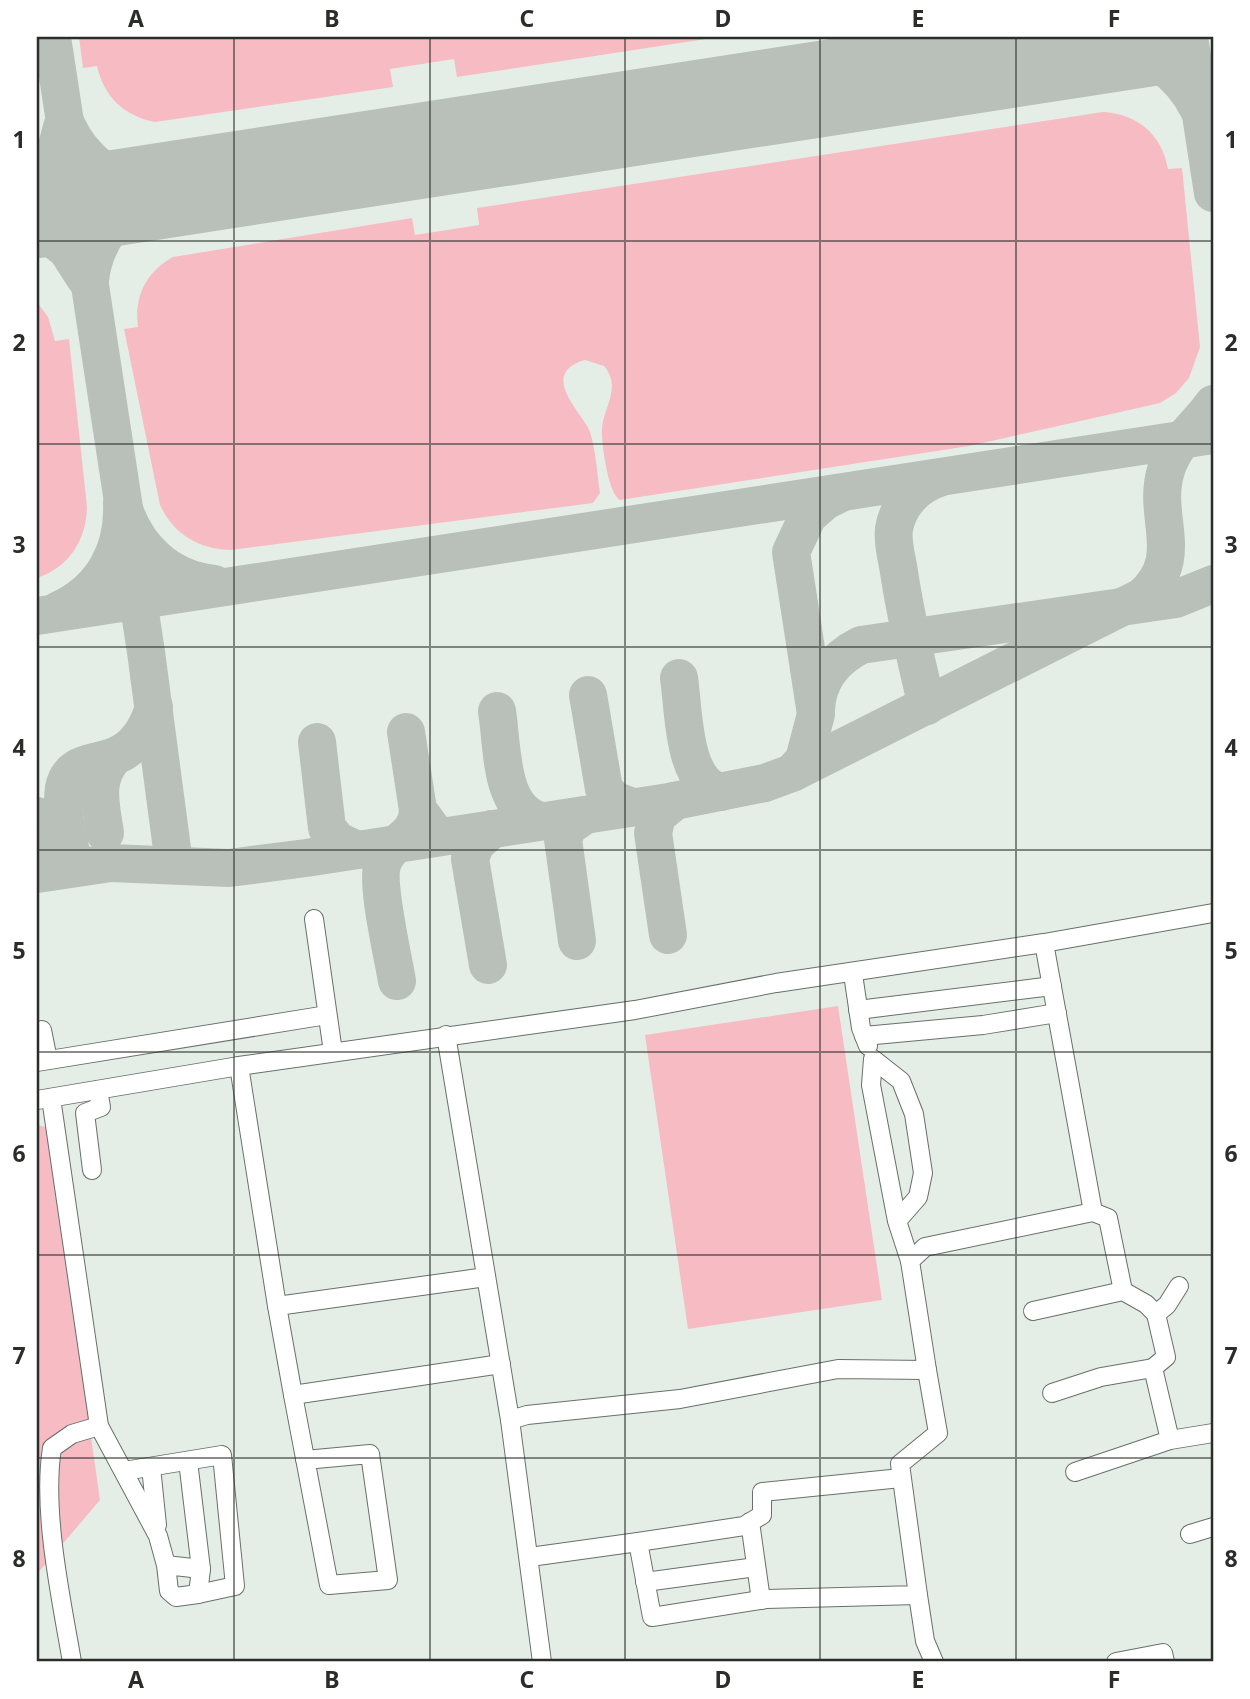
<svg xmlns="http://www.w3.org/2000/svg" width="1250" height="1699" viewBox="0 0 1250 1699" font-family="'Noto Sans',sans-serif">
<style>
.green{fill:#f7bbc3}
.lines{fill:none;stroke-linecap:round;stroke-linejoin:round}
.taxiway{stroke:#b9c0ba;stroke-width:38}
.runway{stroke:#b9c0ba;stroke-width:96}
.minor-casing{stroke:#687069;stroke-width:20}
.minor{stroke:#fff;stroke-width:18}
.grid{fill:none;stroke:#2a2d2a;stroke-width:2;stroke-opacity:0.55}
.neatline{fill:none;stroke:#2a2d2a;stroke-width:2.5}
.grid-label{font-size:23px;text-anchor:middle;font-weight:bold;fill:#2a2d2a}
</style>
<rect width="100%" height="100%" fill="#e5eee6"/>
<g class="green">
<path d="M 79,37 L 719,37 L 457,77 L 454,59 L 390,69 L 393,87 L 155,122 C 124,116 104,97 97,66 L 83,68 Z"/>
<path d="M 1103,112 C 1138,114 1162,135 1168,169 L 1182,168 L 1200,347 L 1189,378 L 1176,393 L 1160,403 L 969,446 L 620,500 C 608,494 601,442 602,428 C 604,406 622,387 604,366 L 585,360 C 536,374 585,415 590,432 C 596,451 597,473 600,493 L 593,503 L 231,550 C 199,549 174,535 160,505 L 124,329 L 138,327 C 134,296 146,272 173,257 L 412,218 L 415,235 L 479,225 L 477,208 Z"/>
<path d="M 37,302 L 48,317 L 55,341 L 69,339 L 87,507 C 86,541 69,567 37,578 Z"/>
<polygon points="838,1006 882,1300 688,1329 645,1035"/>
<polygon points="37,1125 46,1127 94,1411 88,1416 100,1500 37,1574"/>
</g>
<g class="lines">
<g class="taxiway">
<polyline points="52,37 146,652 174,864"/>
<polyline points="1189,37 1213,193"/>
<path d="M 1106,45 C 1146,50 1179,71 1198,108"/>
<path d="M 67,126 C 83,161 112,181 148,192"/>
<polyline points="37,187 54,158 62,127"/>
<polyline points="37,226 67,250 85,278"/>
<path d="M 90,280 C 94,242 117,213 148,192"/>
<path d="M 59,610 C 103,590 124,550 122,503 C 135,547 167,579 214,584"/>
<polyline points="37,616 1213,435"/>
<path d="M 679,678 C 684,710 682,784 721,792"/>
<polyline points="588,695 604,789 614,800 632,807"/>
<path d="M 927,706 C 916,661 906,618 899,572 C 897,558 892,543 894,529 C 898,505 916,485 939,478"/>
<path d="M 816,710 C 817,680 835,658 861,645 L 1176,599 L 1213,584"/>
<path d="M 497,711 C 503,748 499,812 542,821"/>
<polyline points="406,732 418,810 432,829"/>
<polyline points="317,742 327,828 338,841 357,850"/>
<path d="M 792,773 L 1142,597 C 1188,557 1151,518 1166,470 C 1175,441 1197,427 1213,404"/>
<polyline points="37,816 51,845 80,863"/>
<path d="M 105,833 C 101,805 93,780 114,757"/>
<path d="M 74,868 C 70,844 60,812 64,788 C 70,760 94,765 115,756 C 136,748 148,727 154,707"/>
<polyline points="37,874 111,863 229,868 306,858 669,802 765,783 792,773 804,760 816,714 791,552 808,516 825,501 841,493"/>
<polyline points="668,935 653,833 657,816 675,801"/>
<polyline points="577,941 563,839 568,827 585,815"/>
<polyline points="488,965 470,859 475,845 492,829"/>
<path d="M 397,981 C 393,956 375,881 383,862 C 392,839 417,838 418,810"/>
</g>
<polyline class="runway" points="37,210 1158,37"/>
<g class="minor-casing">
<g id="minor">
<polyline points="314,919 333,1052"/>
<polyline points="1044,943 1213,913"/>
<polyline points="853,974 861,1028 868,1046"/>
<polyline points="858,1010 1052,986"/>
<polyline points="42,1030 48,1060"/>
<polyline points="446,1035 510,1420"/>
<polyline points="864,1036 983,1025 1057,1013"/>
<polyline points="37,1062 327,1015"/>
<polyline points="51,1098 99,1426 158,1536 166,1565 169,1591 176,1597 198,1594 201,1569 166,1565"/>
<polyline points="37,1100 239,1066"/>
<polyline points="92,1170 85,1113 101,1107 98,1090"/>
<polyline points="897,1221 871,1085 873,1059 901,1081 914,1114 923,1173 918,1197 897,1221 910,1261"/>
<polyline points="486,1277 277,1306 293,1395 501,1364"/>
<polyline points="277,1306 239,1066 635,1010 776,983 1044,943 1093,1212"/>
<polyline points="1033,1311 1123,1291 1146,1304 1156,1314"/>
<polyline points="1153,1368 1166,1357 1156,1314 1167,1305 1179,1286"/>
<polyline points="1052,1393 1101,1377 1153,1368 1170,1440"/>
<polyline points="293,1395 329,1585 388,1580 370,1454 305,1460"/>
<polyline points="188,1461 201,1569"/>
<polyline points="151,1467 157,1525"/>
<polyline points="124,1471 222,1455 235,1586 198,1594"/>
<polyline points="1075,1472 1170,1440 1213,1433"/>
<polyline points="750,1522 761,1600"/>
<polyline points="1190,1534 1213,1527"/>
<polyline points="638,1542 744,1526 762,1515 762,1492 901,1478"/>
<polyline points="530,1557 638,1542 652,1617 766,1599 918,1595 900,1464 938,1433 927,1370"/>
<polyline points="645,1582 756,1567"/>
<polyline points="918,1595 925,1641 934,1662"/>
<path d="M 72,1662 C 61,1598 42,1511 52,1448 L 72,1434 L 99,1426"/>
<polyline points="542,1662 510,1420 527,1415 680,1399 838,1369 927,1370 910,1261 925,1247 1093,1212 1108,1218 1123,1291"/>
<polyline points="1116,1662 1163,1653 1165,1662"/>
</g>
</g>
<use href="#minor" class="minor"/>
</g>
<path class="grid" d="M 234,37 L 234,1662M 430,37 L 430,1662M 625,37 L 625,1662M 820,37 L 820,1662M 1016,37 L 1016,1662M 37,241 L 1213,241M 37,444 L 1213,444M 37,647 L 1213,647M 37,850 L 1213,850M 37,1052 L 1213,1052M 37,1255 L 1213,1255M 37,1458 L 1213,1458"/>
<rect width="1250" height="1699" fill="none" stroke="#ffffff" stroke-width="77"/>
<rect x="38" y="38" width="1174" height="1622" class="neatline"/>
<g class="grid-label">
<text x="136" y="27">A</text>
<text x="332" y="27">B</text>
<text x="527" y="27">C</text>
<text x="723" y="27">D</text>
<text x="918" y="27">E</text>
<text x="1114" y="27">F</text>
<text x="19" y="148">1</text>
<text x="1231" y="148">1</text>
<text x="19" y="351">2</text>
<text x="1231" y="351">2</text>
<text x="19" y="553">3</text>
<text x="1231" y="553">3</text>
<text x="19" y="756">4</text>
<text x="1231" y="756">4</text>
<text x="19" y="959">5</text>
<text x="1231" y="959">5</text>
<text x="19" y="1162">6</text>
<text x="1231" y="1162">6</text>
<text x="19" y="1364">7</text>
<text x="1231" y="1364">7</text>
<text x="19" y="1567">8</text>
<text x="1231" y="1567">8</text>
<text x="136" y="1688">A</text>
<text x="332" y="1688">B</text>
<text x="527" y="1688">C</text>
<text x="723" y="1688">D</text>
<text x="918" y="1688">E</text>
<text x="1114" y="1688">F</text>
</g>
</svg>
